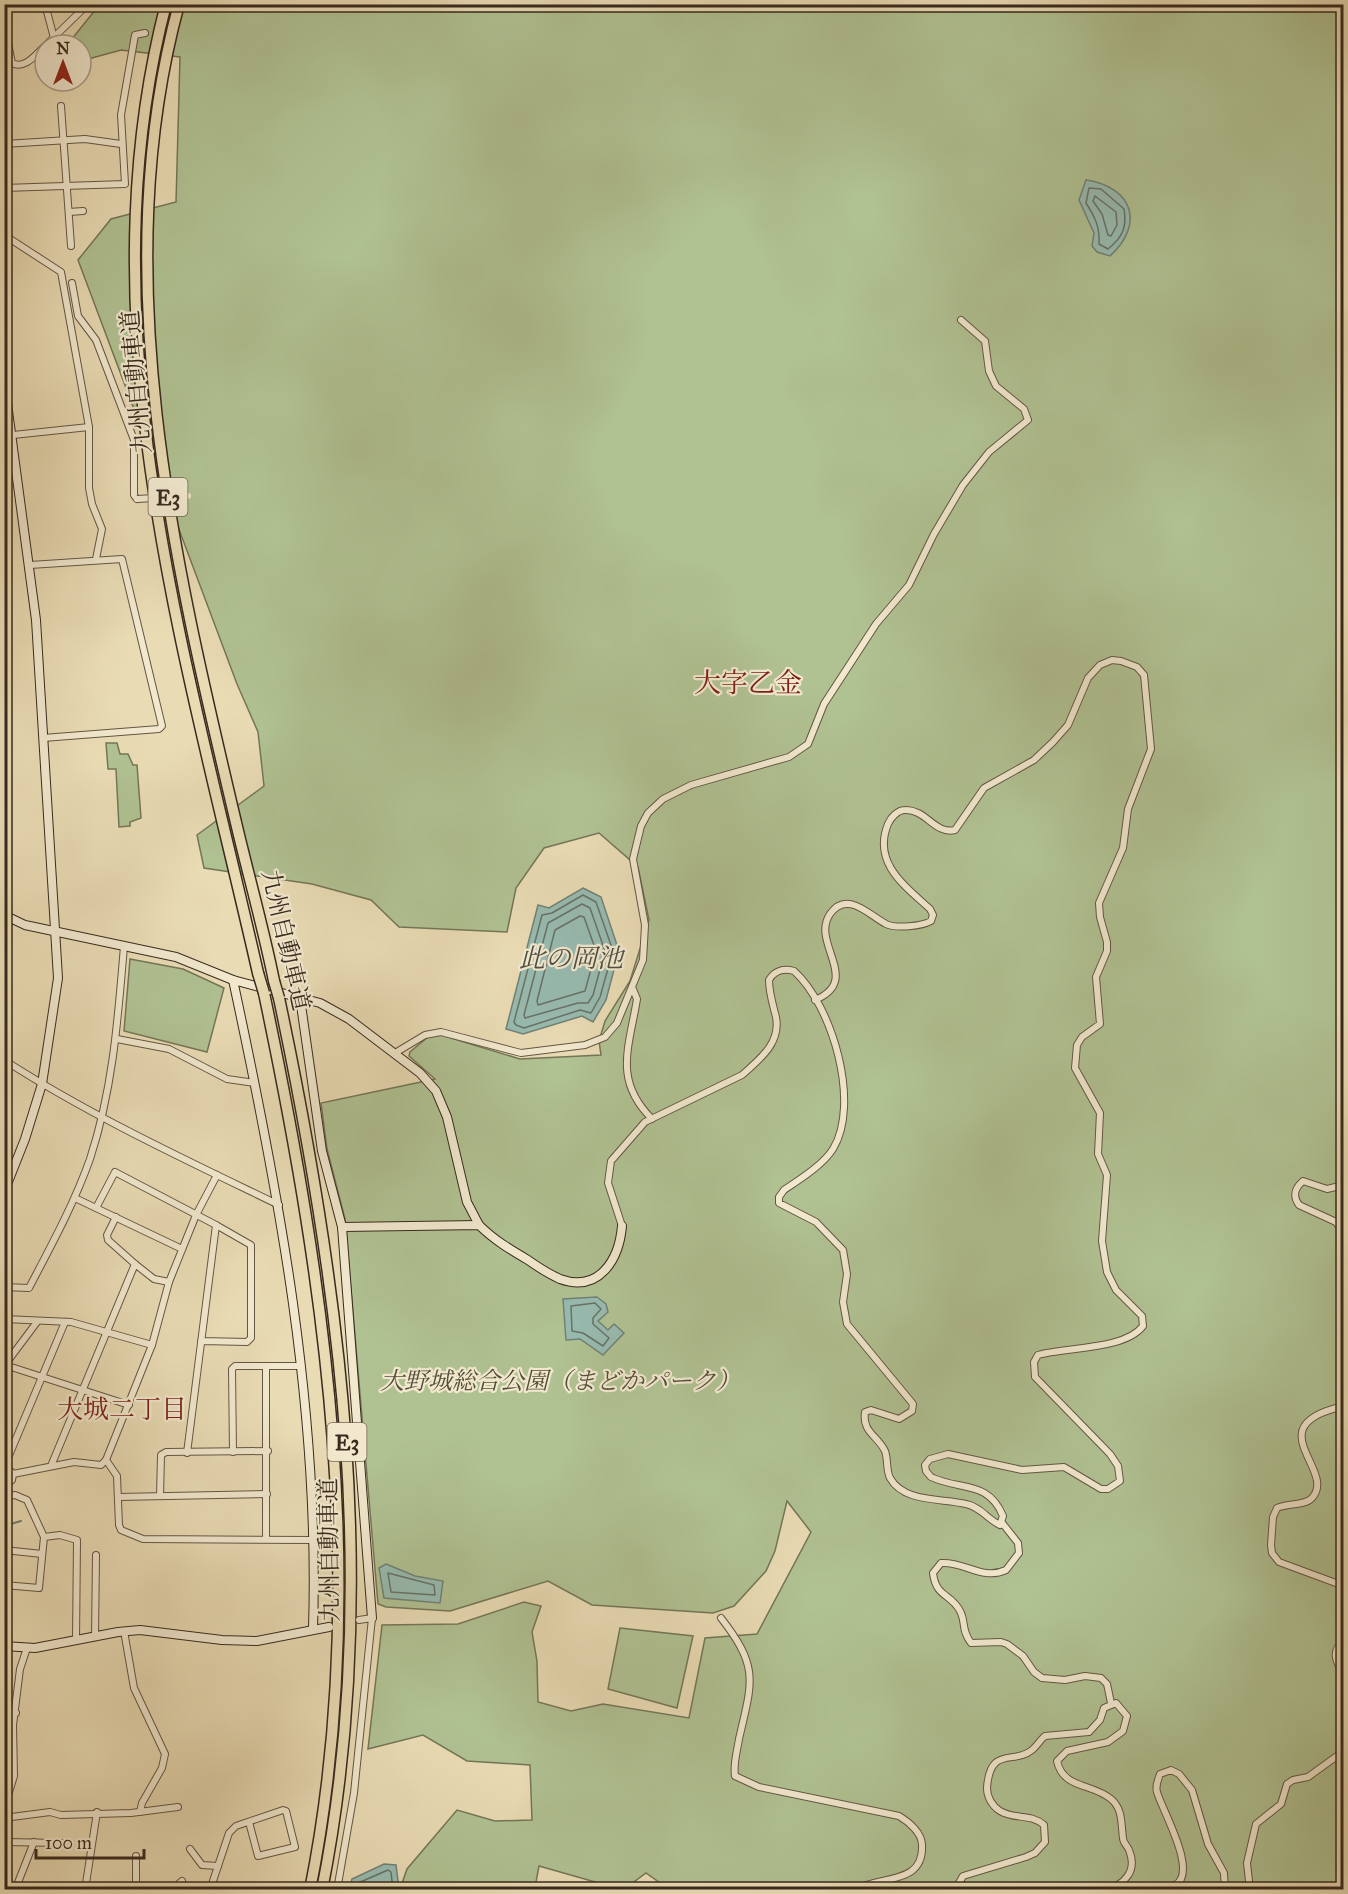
<svg xmlns="http://www.w3.org/2000/svg" width="1348" height="1894" viewBox="0 0 1348 1894" font-family="'IM FELL Great Primer','Noto Serif JP',serif">
<style>
.green{fill:#b0c192;stroke:#747658;stroke-width:1.5}
.water{fill:#97bbb0;stroke:#718176;stroke-width:1.5}
.lines{fill:none;stroke-linecap:round;stroke-linejoin:round}
.shore{stroke:#687267;stroke-width:1.5}
.stream{stroke:#718176;stroke-width:2}
.street-casing{stroke:#645644;stroke-width:8}
.secondary-casing{stroke:#382a1e;stroke-width:10}
.highway-casing{stroke:#382a1e;stroke-width:13}
.street{stroke:#f1e8ce;stroke-width:6}
.secondary{stroke:#f1e8ce;stroke-width:8}
.highway{stroke:#e9dbb4;stroke-width:10}
.street-bridge-casing{stroke:#645644;stroke-width:8;stroke-linecap:butt}
.highway-bridge-casing{stroke:#382a1e;stroke-width:13;stroke-linecap:butt}
.street-bridge{stroke:#f1e8ce;stroke-width:6}
.highway-bridge{stroke:#e9dbb4;stroke-width:10}
.labels{text-anchor:middle;dominant-baseline:central;stroke-width:4.5;stroke-linejoin:round;paint-order:stroke}
.shield{fill:#f1e8ce;stroke:#706353;stroke-width:1.5}
.shield-label{font-size:22px;font-weight:bold;fill:#382a1e}
.street-label{font-size:24px;fill:#382a1e;stroke:#f1e8ce}
.park-label{font-size:24px;font-style:italic;fill:#56503b;stroke:#f1e8ce}
.water-label{font-size:26px;font-style:italic;fill:#504e42;stroke:#f1e8ce}
.neighbourhood-label{font-size:26px;fill:#7a1f14;stroke:#f1e8ce}
.quarter-label{font-size:27px;fill:#7a1f14;stroke:#f1e8ce}
</style>
<rect width="100%" height="100%" fill="#e9dbb4"/>
<filter id="stains"><feTurbulence type="fractalNoise" baseFrequency=".00333" numOctaves="4"/><feColorMatrix values="0 0 0 0 .2 0 0 0 0 .09 0 0 0 0 .02 0 0 0 .5 -.17"/></filter>
<radialGradient id="worn" r=".72"><stop offset=".6" stop-color="#630" stop-opacity="0"/><stop offset="1" stop-color="#630" stop-opacity=".3"/></radialGradient>
<g class="green">
<polygon points="100,4 1343,5 1343,1889 670,1890 646,1873 623,1890 539,1866 536,1882 542,1889 400,1889 407,1869 457,1810 495,1821 532,1820 530,1765 467,1761 423,1735 368,1749 382,1625 458,1624 524,1602 541,1606 532,1632 537,1661 538,1702 571,1711 603,1704 689,1718 705,1638 757,1634 811,1532 787,1501 775,1551 766,1571 734,1606 713,1613 592,1605 548,1581 450,1611 386,1607 378,1604 345,1219 327,1149 321,1103 435,1079 409,1056 410,1052 428,1037 441,1035 520,1059 601,1055 599,1041 605,1021 630,981 649,920 638,867 599,833 544,848 516,888 507,932 399,927 371,900 312,884 204,868 197,835 264,786 258,732 237,684 78,260 111,219 176,202 180,57 121,50 81,61 81,45 67,45"/>
<polygon points="106,743 117,743 120,754 128,754 133,765 137,765 141,818 130,822 130,826 119,827 116,769 108,769"/>
<polygon points="130,959 183,969 224,988 207,1052 124,1031"/>
<polygon points="620,1628 693,1636 677,1708 608,1689"/>
</g>
<g class="water">
<path d="M 1086,180 C 1133,187 1145,224 1110,256 L 1097,252 L 1092,246 L 1094,233 L 1079,200 Z"/>
<polygon points="583,888 601,897 619,951 606,1000 593,1022 582,1016 523,1034 506,1029 538,905 549,908"/>
<polygon points="597,1297 606,1304 608,1312 598,1321 608,1330 614,1324 624,1333 603,1355 580,1339 566,1340 563,1299"/>
<polygon points="386,1564 415,1576 443,1581 440,1603 384,1598 379,1568"/>
<polygon points="384,1864 396,1865 399,1889 349,1889 352,1879"/>
</g>
<g class="lines">
<g class="shore">
<path d="M 1089,188 L 1101,189 L 1124,209 C 1127,227 1123,237 1108,249 L 1099,244 C 1100,227 1095,217 1086,203 Z"/>
<polygon points="1095,196 1116,212 1117,225 1111,236 1108,235 1102,214 1093,201"/>
<polygon points="583,895 596,902 613,951 600,997 591,1013 580,1010 524,1028 516,1025 514,1022 542,915 552,913"/>
<polygon points="582,904 590,908 605,951 593,995 588,1003 578,1003 525,1018 524,1015 548,923"/>
<polygon points="580,916 584,917 596,951 585,991 538,1005 537,1001 555,930"/>
<polygon points="595,1303 601,1309 593,1318 593,1324 609,1338 603,1346 583,1333 572,1331 571,1306"/>
<polygon points="388,1573 434,1585 435,1595 391,1592"/>
<polyline points="356,1890 358,1883 388,1870 391,1872 393,1890"/>
</g>
<polyline class="stream" points="4,1526 21,1521"/>
<g class="street-casing">
<g id="street">
<polyline points="45,4 54,38"/>
<path d="M 4,24 L 12,63 C 25,70 36,54 45,46"/>
<polyline points="46,45 88,4"/>
<polyline points="61,106 71,246"/>
<polyline points="4,144 85,139 121,144"/>
<polyline points="4,188 125,184 121,115 135,35 145,33"/>
<polyline points="69,212 83,211"/>
<polyline points="4,235 61,272 89,427 89,488 92,504 102,529 96,559"/>
<polyline points="72,283 78,316 96,340 134,440 134,495 137,499"/>
<polyline points="13,435 89,427"/>
<polyline points="30,565 122,559 162,726 159,729 43,738"/>
<polyline points="4,938 10,919"/>
<path d="M 632,987 L 637,999 C 629,1048 613,1080 652,1119"/>
<polyline points="117,1039 169,1049 227,1079 255,1083"/>
<polyline points="395,1053 425,1035 441,1032 521,1053 585,1045 605,1037 617,1023 643,960 645,925 633,859 641,826 648,813 663,799 691,785 789,757 808,744 824,704 876,624 909,585 934,534 963,485 989,452 1028,420 1024,409 996,386 989,371 985,341 961,320"/>
<path d="M 4,1060 C 91,1116 186,1160 279,1205"/>
<path d="M 1344,1185 L 1327,1189 L 1303,1181 C 1295,1188 1292,1195 1299,1205 L 1336,1222 L 1344,1234"/>
<polyline points="75,1198 182,1249"/>
<polyline points="96,1208 115,1172 216,1225"/>
<polyline points="116,1217 107,1235 108,1240 135,1264"/>
<path d="M 622,1226 L 608,1183 L 611,1161 L 645,1122 L 742,1075 C 760,1059 781,1043 776,1017 C 773,1005 769,993 769,980 C 774,971 783,968 794,971 C 832,1005 861,1103 833,1149 C 823,1165 799,1180 784,1190 L 779,1197 L 779,1203 L 816,1222 L 843,1250 L 847,1274 L 843,1302 L 847,1324 L 913,1404 L 912,1411 L 899,1419 L 871,1410 L 865,1412 C 862,1432 877,1435 885,1451 C 888,1459 886,1470 890,1478 C 904,1503 942,1498 966,1504 C 981,1507 987,1519 1000,1525 L 1003,1516 C 988,1480 961,1491 931,1477 L 926,1471 L 925,1465 L 930,1459 L 948,1454 L 1022,1470 L 1064,1467 L 1101,1489 L 1108,1489 L 1120,1481 L 1118,1466 L 1110,1454 L 1035,1377 L 1034,1362 L 1038,1355 C 1065,1347 1125,1350 1143,1326 L 1142,1316 L 1116,1290 L 1107,1272 L 1102,1241 L 1107,1175 L 1098,1154 L 1100,1113 L 1075,1068 L 1077,1045 L 1082,1037 L 1100,1024 L 1096,977 L 1107,951 L 1107,942 L 1100,917 L 1099,903 L 1123,848 L 1128,809 L 1151,749 L 1144,675 L 1137,667 L 1121,661 L 1112,660 L 1100,665 L 1088,678 L 1068,725 L 1053,742 L 1034,760 L 984,788 L 955,830 C 935,835 926,809 905,810 C 898,810 891,817 888,824 C 872,863 905,886 930,909 L 933,915 L 931,921 C 922,926 896,929 886,924 C 869,915 847,890 830,914 C 810,943 863,980 815,1000"/>
<polyline points="169,1282 196,1215 217,1175"/>
<path d="M 4,1287 L 29,1288 C 51,1246 74,1204 90,1159 C 113,1089 118,1018 124,946"/>
<polyline points="4,1319 71,1322 152,1345"/>
<polyline points="5,1365 129,1405"/>
<polyline points="4,1366 37,1322"/>
<path d="M 1344,1406 C 1255,1426 1338,1470 1312,1498 C 1305,1506 1287,1503 1277,1508 L 1273,1517 L 1271,1545 L 1272,1553 L 1279,1562 L 1344,1586"/>
<polyline points="233,1452 232,1369 235,1366 301,1366"/>
<path d="M 187,1453 C 197,1377 206,1301 216,1225 L 251,1245 L 251,1338 L 247,1342 L 201,1341"/>
<polyline points="106,1460 117,1476 119,1525 121,1530 143,1539 313,1540"/>
<polyline points="4,1464 13,1474 74,1462 101,1465 106,1460 152,1345 169,1282 154,1279 135,1264 51,1466"/>
<polyline points="5,1465 65,1322"/>
<polyline points="4,1485 12,1480 13,1474"/>
<polyline points="160,1496 161,1455 166,1452 268,1451"/>
<polyline points="4,1497 15,1495 27,1500 44,1537 39,1588 4,1585"/>
<polyline points="118,1497 267,1494"/>
<path d="M 1003,1524 L 1018,1543 L 1019,1553 L 1006,1570 C 982,1581 964,1561 941,1563 L 933,1573 C 936,1598 951,1593 960,1611 C 966,1622 961,1630 971,1643 L 1001,1642 L 1007,1644 L 1023,1656 L 1034,1672 L 1042,1678 L 1065,1680 L 1085,1676 L 1101,1678 L 1107,1684 L 1111,1703"/>
<polyline points="44,1537 60,1535 77,1540 76,1641"/>
<polyline points="266,1539 266,1366"/>
<polyline points="4,1550 42,1554"/>
<path d="M 721,1618 C 760,1668 752,1682 739,1739 C 737,1752 733,1764 735,1776 L 759,1787 L 899,1816 C 909,1822 922,1833 922,1845 C 924,1886 879,1875 854,1890"/>
<polyline points="124,1631 134,1688 165,1754 162,1768 142,1803 140,1812"/>
<polyline points="95,1637 96,1555"/>
<path d="M 1344,1641 C 1331,1650 1335,1662 1344,1673"/>
<polyline points="4,1711 16,1713"/>
<polyline points="4,1808 14,1776 13,1725 20,1669 27,1648"/>
<polyline points="4,1818 50,1812 61,1815 131,1813 178,1807"/>
<polyline points="4,1842 63,1843"/>
<polyline points="190,1849 202,1865 218,1866"/>
<polyline points="136,1856 136,1890"/>
<polyline points="15,1890 34,1842"/>
<polyline points="85,1890 97,1812"/>
<polyline points="172,1890 182,1881"/>
<polyline points="210,1890 229,1833 236,1826 283,1810 286,1811 295,1847 258,1856 249,1822"/>
<polyline points="337,1890 354,1793 372,1618 359,1620"/>
<path d="M 955,1890 L 963,1876 L 1026,1857 L 1035,1853 L 1045,1842 L 1044,1825 C 1030,1813 1015,1820 1000,1811 C 992,1806 987,1797 987,1788 C 990,1745 1014,1765 1032,1750 C 1037,1746 1040,1740 1045,1736 L 1089,1732 L 1100,1720 L 1104,1708 L 1116,1703 L 1127,1716 L 1123,1731 L 1108,1742 L 1067,1751 L 1057,1761 C 1063,1789 1092,1783 1111,1799 C 1123,1809 1121,1824 1123,1838 C 1123,1843 1127,1845 1129,1850 C 1138,1871 1124,1886 1104,1890"/>
<path d="M 1148,1890 C 1157,1885 1166,1889 1175,1885 C 1199,1873 1162,1810 1157,1792 C 1155,1786 1158,1780 1160,1774 L 1171,1770 L 1179,1774 L 1192,1790 L 1208,1844 L 1224,1873 L 1225,1890"/>
<polyline points="1250,1890 1247,1863 1256,1824 1281,1804 1287,1784 1293,1780 1308,1777 1344,1751"/>
</g>
</g>
<g class="secondary-casing">
<g id="secondary">
<polyline points="4,381 36,620 58,978 42,1084 25,1139 4,1192"/>
<polyline points="4,915 25,925 176,957 233,980 320,1003 349,1019 420,1073 436,1091 447,1117 467,1202 479,1225"/>
<path d="M 233,980 C 279,1194 320,1410 313,1629"/>
<polyline points="300,998 322,1151 342,1227 372,1618"/>
<path d="M 342,1227 L 479,1225 C 494,1240 511,1250 528,1260 C 538,1267 549,1274 560,1279 C 599,1293 619,1260 622,1226"/>
<polyline points="4,1646 35,1648 118,1632 140,1630 222,1640 257,1641 329,1627"/>
</g>
</g>
<g class="highway-casing">
<g id="highway">
<path d="M 166,4 C 82,326 187,659 258,973"/>
<path d="M 179,4 C 105,276 175,565 238,831 C 250,881 264,931 274,981"/>
<path d="M 264,993 C 326,1288 370,1590 310,1890"/>
<path d="M 279,998 C 341,1291 381,1593 322,1890"/>
</g>
</g>
<use href="#street" class="street"/>
<use href="#secondary" class="secondary"/>
<use href="#highway" class="highway"/>
<g class="street-bridge-casing">
<polyline id="street-bridge" points="137,499 188,496"/>
</g>
<g class="highway-bridge-casing">
<g id="highway-bridge">
<polyline points="258,973 264,993"/>
<polyline points="274,981 279,998"/>
</g>
</g>
<use href="#street-bridge" class="street-bridge"/>
<use href="#highway-bridge" class="highway-bridge"/>
</g>
<g class="labels">
<g class="shield">
<rect x="148.5" y="478" width="39" height="38" rx="4.5"/>
<rect x="327.5" y="1423" width="39" height="38" rx="4.5"/>
</g>
<g class="shield-label">
<text x="168" y="497">E3</text>
<text x="347" y="1442">E3</text>
</g>
<g class="street-label">
<text transform="translate(136 382) rotate(-95)">九州自動車道</text>
<text transform="translate(286 940) rotate(77)">九州自動車道</text>
<text transform="translate(329 1550) rotate(-91)">九州自動車道</text>
</g>
<g class="park-label">
<text x="560" y="1381">大野城総合公園（まどかパーク）</text>
</g>
<g class="water-label">
<text x="571" y="958">此の岡池</text>
</g>
<g class="neighbourhood-label">
<text x="122" y="1409">大城二丁目</text>
</g>
<g class="quarter-label">
<text x="748" y="682">大字乙金</text>
</g>
</g>
<rect width="1348" height="1894" fill="none" stroke="#e9dbb4" stroke-width="24"/>
<rect x="6" y="6" width="1336" height="1882" fill="none" stroke="#382a1e" stroke-width="3"/>
<rect x="12" y="12" width="1324" height="1870" fill="none" stroke="#382a1e" stroke-width="1.5"/>
<g transform="translate(63 63)"><circle r="28" fill="#f1e8ce" stroke="#a79c88" stroke-width="1.5"/>
<path d="M0-4.5L10 22L0 15L-10 22Z" fill="#8f2418"/>
<text y="-9" font-size="16" font-weight="bold" text-anchor="middle" fill="#382a1e">N</text>
</g>
<path d="M36 1849v9h108v-9" fill="none" stroke="#382a1e" stroke-width="3"/>
<text x="45" y="1849" font-size="18" fill="#382a1e" stroke="#f1e8ce" stroke-width="4.5" paint-order="stroke">100 m</text>
<rect width="100%" height="100%" filter="url(#stains)"/>
<rect width="100%" height="100%" fill="url(#worn)"/>
</svg>
